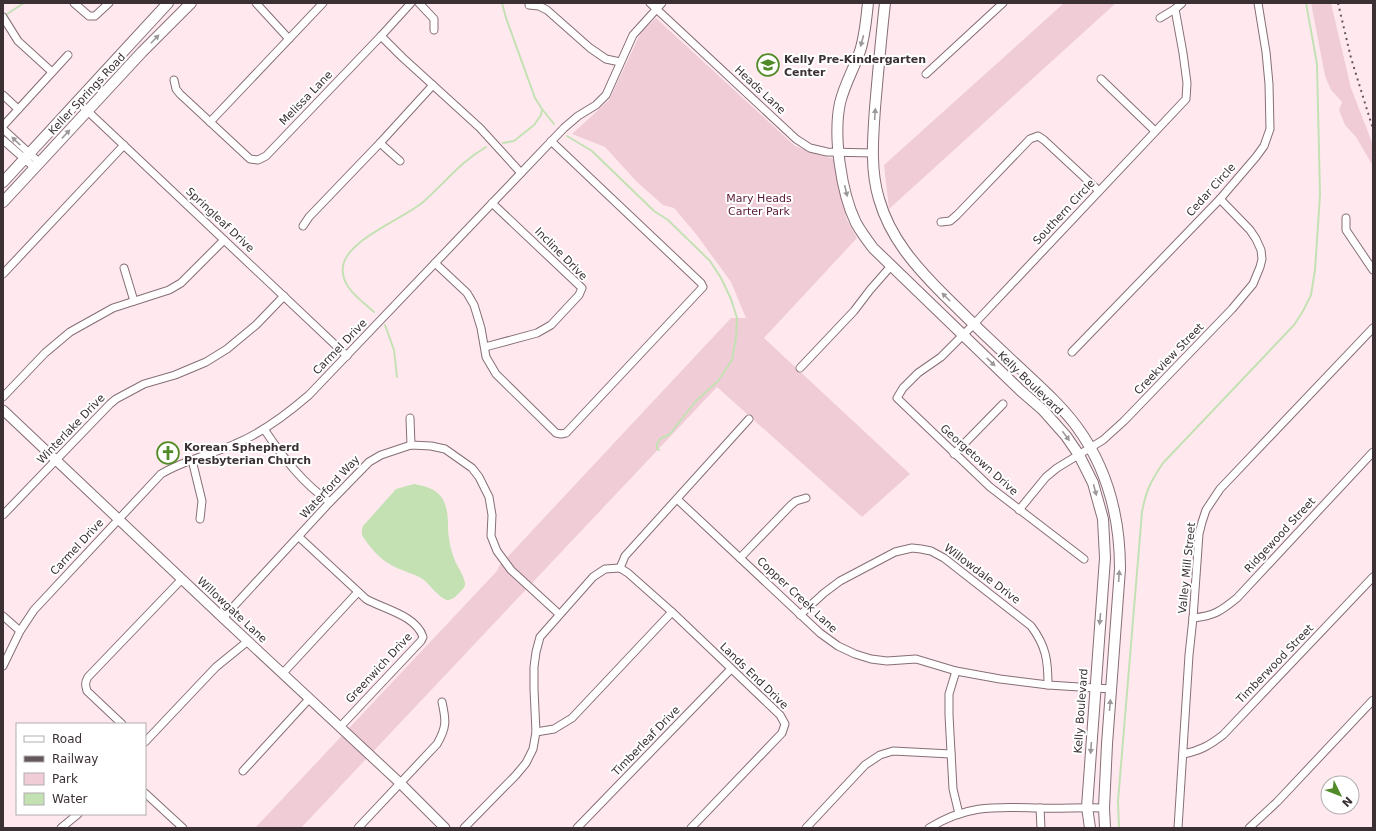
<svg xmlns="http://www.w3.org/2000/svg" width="1376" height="831" viewBox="0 0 1376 831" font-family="'DejaVu Sans',sans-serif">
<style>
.green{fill:#f0ccd7}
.water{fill:#c4e1b4}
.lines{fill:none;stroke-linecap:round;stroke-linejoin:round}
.stream{stroke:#c4e1b4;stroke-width:2}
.minor-casing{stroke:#866e75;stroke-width:9}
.tertiary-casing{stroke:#866e75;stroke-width:11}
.secondary-casing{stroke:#866e75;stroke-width:12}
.minor{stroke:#fff;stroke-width:7}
.tertiary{stroke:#fff;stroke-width:9}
.secondary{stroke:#fff;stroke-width:10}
.rail{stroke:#64575b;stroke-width:2;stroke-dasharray:2 4;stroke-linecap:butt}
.oneway{fill:#9d989a}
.labels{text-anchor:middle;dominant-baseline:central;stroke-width:4;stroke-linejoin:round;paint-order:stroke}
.poi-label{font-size:11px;font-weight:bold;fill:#3b3134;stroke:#fff;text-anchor:start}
.street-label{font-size:11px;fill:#3b3134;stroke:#fff}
.park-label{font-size:11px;fill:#5b1a36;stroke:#fff}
</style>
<rect width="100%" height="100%" fill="#ffe9ef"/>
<g class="green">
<polygon points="1064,3 1116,3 889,209 884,165"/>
<polygon points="1311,3 1331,3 1351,88 1373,145 1373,166 1356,137 1345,125 1339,110 1342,102 1331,90 1325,76"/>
<polygon points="656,18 795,146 819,155 835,159 849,209 845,213 847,220 857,238 764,338 910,474 862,517 717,387 301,828 255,828 497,571 499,566 731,318 746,318 731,282 696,234 674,208 663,205 637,182 605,147 572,134 609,100 641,32"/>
</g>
<path class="water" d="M 414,484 C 440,488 448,499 448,525 C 448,538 451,552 456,563 C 459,569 464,576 465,583 C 466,587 460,592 457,595 C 455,598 450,600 447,600 C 439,598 430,585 424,580 C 417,575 409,573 402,570 C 388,565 377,556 368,544 C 363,537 360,535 363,526 L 396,489 Z"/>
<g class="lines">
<g class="stream">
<polyline points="502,3 506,18 535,98 542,109 554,124"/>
<polyline points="7,14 24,3"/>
<polyline points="567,136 592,151 654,211 668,220 710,261 721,278 731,299 737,318 736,338 732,360 718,381 696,401 670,434 660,439 657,444 657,448 659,450"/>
<polyline points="503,143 514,141 534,125 541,115 542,109"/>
<path d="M 374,312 C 361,300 340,287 343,266 C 347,240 402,219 422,203 C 445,183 459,163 486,147"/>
<polyline points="385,325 394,350 397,377"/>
<path d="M 1119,828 L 1118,801 L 1142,512 C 1146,490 1151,481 1163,463 L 1294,325 L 1303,311 L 1311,295 L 1315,270 L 1320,195 L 1317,64 L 1306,3"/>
</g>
<g class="minor-casing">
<g id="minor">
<polyline points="74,3 89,16 95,16 109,3"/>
<polyline points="256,3 289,39"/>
<polyline points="419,3 434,19 434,30"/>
<polyline points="650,3 796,139 810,148 827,152 873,153"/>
<polyline points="529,5 539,6 547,10 590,48 606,59 620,62"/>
<polyline points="3,17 18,41 52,72"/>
<polyline points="1160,18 1175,9 1182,3"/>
<polyline points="381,36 402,57 480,128 521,173"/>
<polyline points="926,74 1003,3"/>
<polyline points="1101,79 1155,131"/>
<polyline points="174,80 176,89 180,94 250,159 258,160 266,156 381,36 411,3"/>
<polyline points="3,95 18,109"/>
<polyline points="78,102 347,356"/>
<polyline points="210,122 323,3"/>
<polyline points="3,126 68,55"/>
<polyline points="3,129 40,163"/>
<polyline points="3,140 35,168"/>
<polyline points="380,143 400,161"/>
<polyline points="1346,218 1346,230 1373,270"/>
<polyline points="941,222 950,221 957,215 1030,139 1038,136 1044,140 1099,191"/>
<polyline points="303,226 309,217 380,143 433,85"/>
<polyline points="435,263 467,293 474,305 481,328 486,357 496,374 556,433 561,434 566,433 703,287 701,283 551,141"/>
<polyline points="124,268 134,301"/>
<polyline points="3,274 124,145"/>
<polyline points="485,347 537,333 551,325 579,295 582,288 492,203"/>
<polyline points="1072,352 1220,199 1256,157 1264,146 1270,129 1269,84 1266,52 1258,3"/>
<polyline points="800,368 854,311 870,290 891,266"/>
<polyline points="3,397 45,353 70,332 113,308 169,290 181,283 224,240"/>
<polyline points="410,418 411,445"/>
<path d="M 264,429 C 282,456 303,484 330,502"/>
<polyline points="954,454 1003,404"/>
<polyline points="192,460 202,501 200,519"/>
<polyline points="677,499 820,633 838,646 855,654 871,659 887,661 916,659 956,671 1000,679 1048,685 1111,689"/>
<polyline points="1019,510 1046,477 1057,468 1103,440 1124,421 1232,309 1253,284 1260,267 1262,259 1261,250 1256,239 1250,230 1220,199"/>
<polyline points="3,515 110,404 116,399 144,384 175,375 206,362 227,349 256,325 284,296"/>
<path d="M 299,537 L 366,599 C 383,609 416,615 423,637 L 421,641 L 340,727"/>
<polyline points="740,558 791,505 796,501 806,498"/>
<polyline points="1084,559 990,487 897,398 903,388 918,373 941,357 973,325 1186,99 1187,83 1183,53 1175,9"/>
<polyline points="620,568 628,573 672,612 780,715 785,724 782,733 691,828"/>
<polyline points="620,568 625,556 749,419"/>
<path d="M 800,615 L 824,593 L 840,581 L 895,552 L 912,548 L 921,549 L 931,551 L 944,558 L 1031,626 C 1046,646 1048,660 1048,685"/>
<polyline points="3,616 20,631"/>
<polyline points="223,618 330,502 369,462 381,455 411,445 431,446 445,449 472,468 479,477 489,497 492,515 491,536 497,551 511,570 559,614"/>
<path d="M 1193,618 C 1214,616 1221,611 1237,598 L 1373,452"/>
<path d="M 3,666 L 20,631 L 34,610 L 161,474 C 184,460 210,455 235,444 C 262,433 287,414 309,395 L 564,128 L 578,116 L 596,105 L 606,95 L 633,35 L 662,3"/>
<polyline points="956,671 949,694 949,715 953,789 959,814"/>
<polyline points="283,673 358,592"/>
<path d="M 122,724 L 87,691 C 85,685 85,682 88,677 L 182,579"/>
<polyline points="536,732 554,729 572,718 672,612"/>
<polyline points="145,742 216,667 248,641"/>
<path d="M 1183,754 C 1200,751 1210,745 1223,735 L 1373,577"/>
<polyline points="243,771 309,699"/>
<polyline points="145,793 183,828"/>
<polyline points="1040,808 1041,828"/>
<polyline points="61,828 78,814"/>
<path d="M 358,828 L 437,744 C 447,727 446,720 442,702"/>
<polyline points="464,828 516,775 526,763 533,749 536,732 534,689 534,667 536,652 540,637 593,577 605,569 620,568"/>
<polyline points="577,828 731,669"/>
<polyline points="806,828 865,765 880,755 893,751 951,754"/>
<path d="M 929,828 C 968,804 996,807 1039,808 C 1060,809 1082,807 1104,808"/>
<polyline points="1178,828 1189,655 1193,618 1199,534 1202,522 1206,510 1220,489 1373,328"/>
<polyline points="1249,828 1277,802 1373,700"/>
</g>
</g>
<g class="tertiary-casing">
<polyline id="tertiary" points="3,410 223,618 400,783 445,828"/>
</g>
<g class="secondary-casing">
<g id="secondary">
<path d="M 868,3 C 866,20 865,38 859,54 C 853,70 844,86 840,103 C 833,136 841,192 856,223 C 861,232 867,240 873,248 L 1021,391 L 1043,410 L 1066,436 L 1079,455 L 1093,483 L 1103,519 L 1105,558 L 1087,807 L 1090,828"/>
<path d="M 885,3 C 881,38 878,73 875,108 C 873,137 870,170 879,199 C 890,238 916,267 944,295 C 969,320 994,344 1020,368 C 1039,386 1061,405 1077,427 C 1107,468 1120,518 1120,569 L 1107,744 L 1104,808 L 1105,828"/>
<polyline points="3,182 168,3"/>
<polyline points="3,202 142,52 191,3"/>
</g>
</g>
<use href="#minor" class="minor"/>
<use href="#tertiary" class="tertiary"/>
<use href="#secondary" class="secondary"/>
<polyline class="rail" points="1338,3 1351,58 1373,129"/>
</g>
<defs><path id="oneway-solid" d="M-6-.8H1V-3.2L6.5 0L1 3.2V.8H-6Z"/></defs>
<g class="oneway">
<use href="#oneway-solid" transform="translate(155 39) rotate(-46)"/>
<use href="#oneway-solid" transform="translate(862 41) rotate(105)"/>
<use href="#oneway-solid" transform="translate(875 114) rotate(-86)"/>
<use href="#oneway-solid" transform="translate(66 134) rotate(-47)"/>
<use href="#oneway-solid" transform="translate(16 141) rotate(-137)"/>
<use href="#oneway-solid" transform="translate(846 191) rotate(77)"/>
<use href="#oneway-solid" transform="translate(946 297) rotate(-135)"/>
<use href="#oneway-solid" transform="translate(991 362) rotate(44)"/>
<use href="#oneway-solid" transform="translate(1066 436) rotate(53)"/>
<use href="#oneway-solid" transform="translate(1095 490) rotate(75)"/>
<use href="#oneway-solid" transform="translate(1119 576) rotate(-86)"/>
<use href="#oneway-solid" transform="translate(1100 619) rotate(95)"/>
<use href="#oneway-solid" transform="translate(1110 705) rotate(-85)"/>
<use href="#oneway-solid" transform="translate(1091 748) rotate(94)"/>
</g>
<defs>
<g id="school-ring" transform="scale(1.15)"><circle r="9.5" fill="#fff" stroke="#518b27" stroke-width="1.5"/><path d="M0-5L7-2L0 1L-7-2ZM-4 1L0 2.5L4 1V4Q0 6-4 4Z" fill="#518b27"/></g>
<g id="church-ring" transform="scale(1.15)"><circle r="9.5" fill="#fff" stroke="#518b27" stroke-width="1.5"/><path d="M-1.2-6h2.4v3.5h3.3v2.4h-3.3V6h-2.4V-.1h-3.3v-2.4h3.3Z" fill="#518b27"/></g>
</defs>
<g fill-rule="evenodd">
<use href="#school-ring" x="768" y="65"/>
<use href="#church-ring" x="168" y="453"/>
</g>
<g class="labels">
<g class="poi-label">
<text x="784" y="59">Kelly Pre-Kindergarten<tspan x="784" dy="13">Center</tspan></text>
<text x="184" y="447">Korean Sphepherd<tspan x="184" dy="13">Presbyterian Church</tspan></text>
</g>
<g class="street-label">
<text transform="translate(760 90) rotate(43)">Heads Lane</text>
<text transform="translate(87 94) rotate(-47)">Keller Springs Road</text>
<text transform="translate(306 98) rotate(-46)">Melissa Lane</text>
<text transform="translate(1211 190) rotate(-48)">Cedar Circle</text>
<text transform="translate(1064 212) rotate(-47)">Southern Circle</text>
<text transform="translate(220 220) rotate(43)">Springleaf Drive</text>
<text transform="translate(561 254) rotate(45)">Incline Drive</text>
<text transform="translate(340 347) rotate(-46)">Carmel Drive</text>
<text transform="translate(1169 359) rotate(-46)">Creekview Street</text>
<text transform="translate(1030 383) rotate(44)">Kelly Boulevard</text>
<text transform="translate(71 429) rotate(-46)">Winterlake Drive</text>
<text transform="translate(979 460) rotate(42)">Georgetown Drive</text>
<text transform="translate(330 487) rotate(-47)">Waterford Way</text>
<text transform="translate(1280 535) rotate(-47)">Ridgewood Street</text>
<text transform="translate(77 547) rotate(-47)">Carmel Drive</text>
<text transform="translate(1187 568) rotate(-84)">Valley Mill Street</text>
<text transform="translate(982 574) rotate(37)">Willowdale Drive</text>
<text transform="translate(797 595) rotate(43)">Copper Creek Lane</text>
<text transform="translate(232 610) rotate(43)">Willowgate Lane</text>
<text transform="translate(1275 664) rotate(-46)">Timberwood Street</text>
<text transform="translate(379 668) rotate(-47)">Greenwich Drive</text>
<text transform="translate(754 676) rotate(44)">Lands End Drive</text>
<text transform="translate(1081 711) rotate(-86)">Kelly Boulevard</text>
<text transform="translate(646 741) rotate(-46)">Timberleaf Drive</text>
</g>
<g class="park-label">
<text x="759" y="198">Mary Heads<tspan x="759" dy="13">Carter Park</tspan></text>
</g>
</g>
<rect width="1376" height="831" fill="none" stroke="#3b3134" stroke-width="8"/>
<rect x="16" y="723" width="130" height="92" fill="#ffffff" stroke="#b1adae"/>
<rect x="24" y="736" width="20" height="6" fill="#ffffff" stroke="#b1adae"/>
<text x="52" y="743" font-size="12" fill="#3b3134">Road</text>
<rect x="24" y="756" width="20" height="6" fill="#64575b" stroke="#b1adae"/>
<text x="52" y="763" font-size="12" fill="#3b3134">Railway</text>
<rect x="24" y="773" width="20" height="12" fill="#f0ccd7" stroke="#b1adae"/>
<text x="52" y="783" font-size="12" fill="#3b3134">Park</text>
<rect x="24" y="793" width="20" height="12" fill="#c4e1b4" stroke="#b1adae"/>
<text x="52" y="803" font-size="12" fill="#3b3134">Water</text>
<g transform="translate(1340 795) rotate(133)"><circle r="19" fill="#ffffff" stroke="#b1adae"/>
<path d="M0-3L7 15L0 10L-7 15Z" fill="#518b27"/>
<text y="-6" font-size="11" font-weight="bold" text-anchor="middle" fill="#3b3134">N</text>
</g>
</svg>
